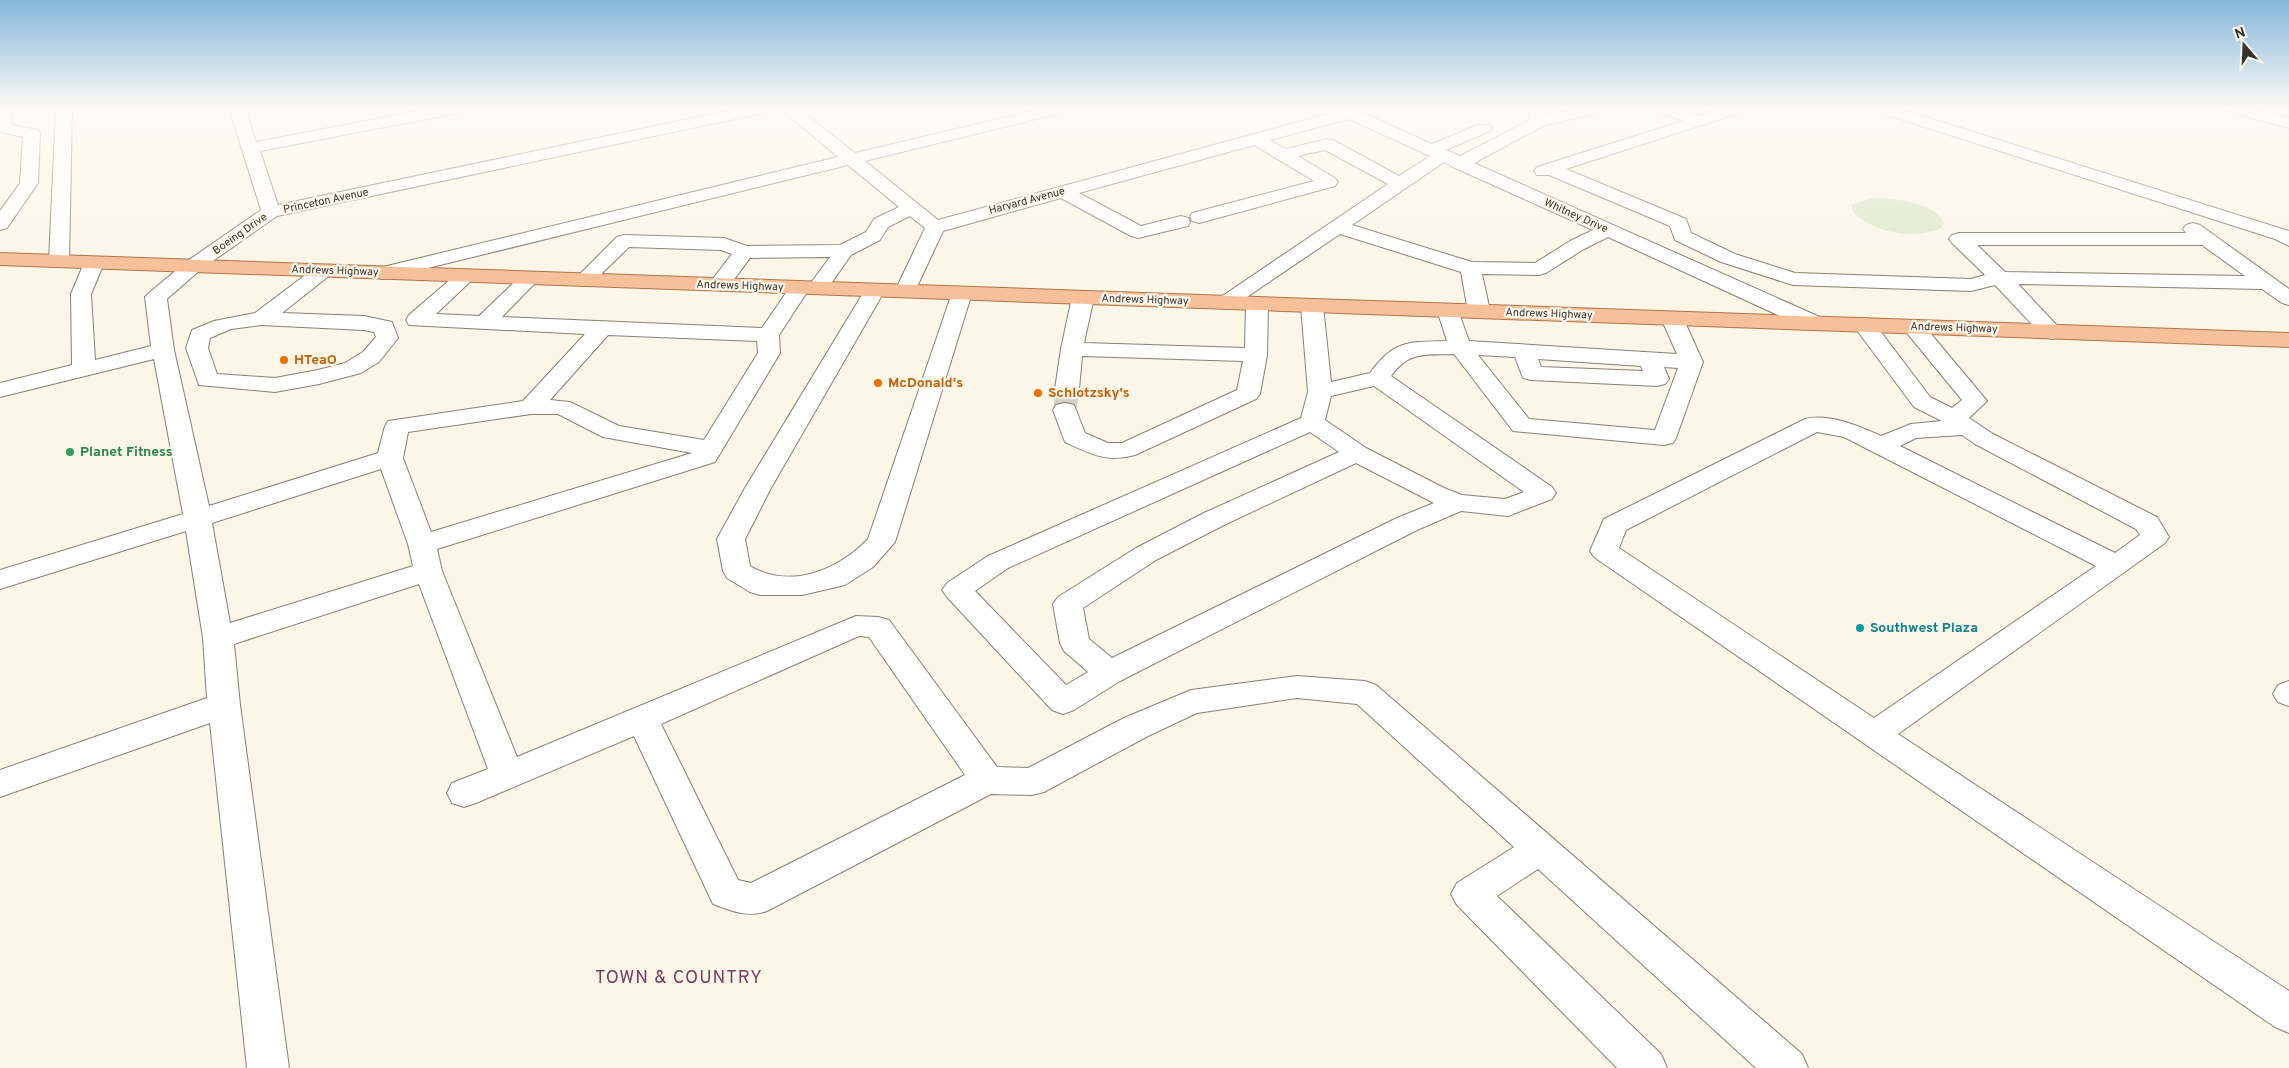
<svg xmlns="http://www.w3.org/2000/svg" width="2289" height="1068" viewBox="0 0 2289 1068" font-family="Overpass,sans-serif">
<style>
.green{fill:#dfe8cc}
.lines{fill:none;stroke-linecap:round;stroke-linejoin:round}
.minor-tunnel{stroke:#d4cfc3;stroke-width:23;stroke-dasharray:23 11;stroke-linecap:butt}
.minor-casing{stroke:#868175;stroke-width:2}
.major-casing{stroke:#af7548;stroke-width:2}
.minor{fill:#fff;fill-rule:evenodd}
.major{fill:#f6c19a;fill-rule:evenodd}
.food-dot{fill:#e8710a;stroke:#fbf6e8;stroke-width:2}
.leisure-dot{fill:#2e9e5b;stroke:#fbf6e8;stroke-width:2}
.culture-dot{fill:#0f9aa8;stroke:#fbf6e8;stroke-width:2}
.labels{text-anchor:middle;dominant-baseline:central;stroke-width:4.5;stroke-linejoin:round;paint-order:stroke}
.far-street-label{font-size:11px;fill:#36342f;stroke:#fbf6e8}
.food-label{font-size:14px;font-weight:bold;fill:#c56008;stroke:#fbf6e8;text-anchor:start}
.leisure-label{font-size:14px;font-weight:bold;fill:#27864d;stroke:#fbf6e8;text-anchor:start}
.culture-label{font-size:14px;font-weight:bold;fill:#0d838f;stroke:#fbf6e8;text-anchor:start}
.near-neighbourhood-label{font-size:18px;letter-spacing:1px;fill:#773a61;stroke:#fbf6e8}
</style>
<rect width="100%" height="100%" fill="#fbf6e8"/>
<path class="green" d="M 1870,198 C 1890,198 1935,201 1944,223 L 1941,228 C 1914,240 1871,233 1852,210 L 1852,205 Z"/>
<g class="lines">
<polyline class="minor-tunnel" points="1065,410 1067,389"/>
<g class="minor-casing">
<g id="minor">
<polygon points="0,108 8,108 12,125 38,130 40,134 38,183 7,228 0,230 0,211 20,183 23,137 0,132"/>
<polygon points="56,108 72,108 69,261 66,265 59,267 52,265 49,261"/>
<path d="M 229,108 L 245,108 L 256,142 L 434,108 L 466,108 L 464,111 L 458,113 L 260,151 L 278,205 L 741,108 L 771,108 L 769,111 L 763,113 L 277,216 L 200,270 L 167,299 L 174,350 L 209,506 L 378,453 L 385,426 L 388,421 L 523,401 L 585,334 L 409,325 L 406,320 L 409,315 L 459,272 L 466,270 L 473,272 L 476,276 L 436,314 L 479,316 L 523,274 L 530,272 L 537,274 L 540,278 L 502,317 L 762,328 L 792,284 L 799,282 L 806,284 L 808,287 L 830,257 L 750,258 C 739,271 729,294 711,289 L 708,285 L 732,254 L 721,250 L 629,247 L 591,284 L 584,286 L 577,284 L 574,280 L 617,237 L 624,235 L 724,238 L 747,246 L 840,245 L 866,232 L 874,219 L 899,207 L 848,165 L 383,279 L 376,277 L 373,273 L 376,269 L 383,267 L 838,157 L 780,108 L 798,108 L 855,153 L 1044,108 L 1071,108 L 1069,111 L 865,161 L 938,220 L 1335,112 L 1331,108 L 1352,108 L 1432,144 L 1478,125 L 1490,125 L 1492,128 L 1490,131 L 1446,150 L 1460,156 L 1530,120 L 1529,108 L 1545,108 L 1546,115 L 1579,108 L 1607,108 L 1605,111 L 1543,126 L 1474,163 L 1822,318 L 1825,323 L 1822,328 L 1814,330 L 1806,328 L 1608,237 L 1584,249 L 1546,273 L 1539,275 L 1482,274 L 1490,311 L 1487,316 L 1479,317 L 1471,316 L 1468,311 L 1461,272 L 1340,234 L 1232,307 L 1225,309 L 1218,307 L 1214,303 L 1218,299 L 1388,184 L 1325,150 L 1298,156 L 1335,178 L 1338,182 L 1335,186 L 1199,223 L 1192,221 L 1190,217 L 1192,213 L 1314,181 L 1254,145 L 1079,193 L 1141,226 L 1181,216 L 1188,218 L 1190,222 L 1188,226 L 1138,238 L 1131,236 L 1061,198 L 943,231 L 915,291 L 912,295 L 905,297 L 898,295 L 895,291 L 925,228 L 910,216 L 888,227 L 880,240 L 851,255 L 825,292 L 818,294 L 811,292 L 809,289 L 779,335 L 780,353 L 715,462 L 437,549 L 442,571 L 517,757 L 856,616 L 878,617 L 889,620 L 997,767 L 1028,768 L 1124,718 L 1191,690 L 1297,676 L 1365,681 L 1376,685 L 1802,1054 L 1808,1068 L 1756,1068 L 1538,869 L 1497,896 L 1661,1054 L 1667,1068 L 1617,1068 L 1457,905 L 1451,894 L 1457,883 L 1514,847 L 1357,704 L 1297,698 L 1197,713 L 1148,736 L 1044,792 L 1032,795 L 991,794 L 767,911 C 748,918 732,911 713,904 L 634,736 L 476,803 L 464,807 L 452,803 L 447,793 L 452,783 L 488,769 L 419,584 L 234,644 L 240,705 L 289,1068 L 247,1068 L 210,723 L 0,797 L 0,770 L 207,698 L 203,638 L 186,531 L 0,589 L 0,570 L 183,514 L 154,359 L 0,397 L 0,383 L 72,365 L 71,294 L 84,263 L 87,259 L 94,257 L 101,259 L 104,263 L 91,294 L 95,360 L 151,346 L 145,297 L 149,293 L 186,262 L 261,210 ZM 1349,119 L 1430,156 L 1399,176 L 1333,140 L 1327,139 L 1286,149 L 1270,140 ZM 1444,162 L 1453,167 L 1593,230 L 1570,241 L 1535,263 L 1472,262 L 1352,225 ZM 608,335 L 757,341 L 758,353 L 704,440 L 619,426 L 570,402 L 550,400 ZM 531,414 L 558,414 L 603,437 L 692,453 L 431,532 L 403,458 L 408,432 ZM 381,469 L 408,544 L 413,566 L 230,623 L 212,523 ZM 859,636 L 869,637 L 965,775 L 751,883 L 738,880 L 661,724 Z"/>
<path d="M 1655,108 L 1678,108 L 1699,116 L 1723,108 L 1747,108 L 1745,111 L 1566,169 L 1686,219 L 1691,233 L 1735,254 L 1795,273 L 1971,279 L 1985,275 L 1952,243 L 1949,239 L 1952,235 L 1959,233 L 2186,233 L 2183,229 L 2186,225 L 2193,223 L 2200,225 L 2289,289 L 2289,305 L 2282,303 L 2262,289 L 2018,284 L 2063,332 L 2060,337 L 2052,339 L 2044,337 L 1995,285 L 1971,291 L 1793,285 L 1721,262 L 1675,240 L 1670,226 L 1549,175 L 1537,175 L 1534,171 L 1537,167 L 1683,121 L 1657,111 ZM 1977,245 L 2202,245 L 2245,276 L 2005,272 Z"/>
<polygon points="1873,108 1897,108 2289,231 2289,246 2275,239 1875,111"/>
<polygon points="2223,108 2249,108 2289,118 2289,128 2225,111"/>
<path d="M 323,265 L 330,267 L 333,271 L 330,275 L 282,313 L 364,316 L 392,322 L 398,338 L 379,362 L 361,373 L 319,384 L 275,392 L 199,385 L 186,348 L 192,330 L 214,321 L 255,313 L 316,267 ZM 261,325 L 364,330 L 374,332 L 376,337 L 363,352 L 345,363 L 318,370 L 275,378 L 217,374 L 208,348 L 210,338 L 231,329 Z"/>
<path d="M 875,284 L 882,286 L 885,290 L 771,488 L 745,539 L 750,566 C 791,590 838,570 868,539 L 952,293 L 955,289 L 962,287 L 969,289 L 972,293 L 895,542 L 873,567 L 845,585 L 802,595 L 760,595 L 750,592 L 727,578 L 723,571 L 717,539 L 745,488 L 865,290 L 868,286 Z"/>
<path d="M 1083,291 L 1090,293 L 1094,297 L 1084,343 L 1245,348 L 1246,304 L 1249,299 L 1257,298 L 1265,299 L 1268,304 L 1267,355 L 1260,394 L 1256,399 L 1135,455 C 1106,463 1091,454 1065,442 L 1053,410 L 1056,405 L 1065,403 L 1074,405 L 1085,433 L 1108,443 L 1122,443 L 1237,390 L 1243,361 L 1082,356 L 1079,389 L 1075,394 L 1067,396 L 1059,394 L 1055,389 L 1061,349 L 1072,297 L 1076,293 Z"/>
<path d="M 1312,300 L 1320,301 L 1323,306 L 1331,382 L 1370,373 C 1394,340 1408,342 1447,341 L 1437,310 L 1440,305 L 1448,304 L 1456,305 L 1469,341 L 1677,354 L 1661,318 L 1664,313 L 1672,312 L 1680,313 L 1683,318 L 1703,362 L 1676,438 L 1673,443 L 1664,445 L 1513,431 L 1454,354 C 1425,355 1409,351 1391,376 L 1552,487 L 1556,493 L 1552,499 L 1508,516 L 1461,511 L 1417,530 L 1120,681 L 1074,710 L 1063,714 L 1052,710 L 947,597 L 942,590 L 947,583 L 988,556 L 1301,418 L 1308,392 L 1301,306 L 1304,301 ZM 1478,355 L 1515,357 L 1523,378 L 1531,380 L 1657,386 L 1665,384 L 1669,379 L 1664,367 L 1678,368 L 1655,430 L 1529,419 ZM 1538,359 L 1641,366 L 1643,371 L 1541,367 ZM 1374,386 L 1524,492 L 1505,499 L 1462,495 L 1444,488 L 1366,448 L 1325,420 L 1331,396 ZM 1310,432 L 1339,452 L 1204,513 L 1136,548 L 1058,597 L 1053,604 L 1060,643 L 1064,651 L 1088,672 L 1066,685 L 975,591 L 1008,568 ZM 1356,463 L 1434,503 L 1397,518 L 1112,658 L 1089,639 L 1083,608 L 1156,560 L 1224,525 Z"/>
<path d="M 1864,318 L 1872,320 L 1930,397 L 1952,408 L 1962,400 L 1902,327 L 1905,322 L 1913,320 L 1921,322 L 1987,401 L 1969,418 L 1993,434 L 2157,517 L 2169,537 L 2165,543 L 1898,734 L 2289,991 L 2289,1033 L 2275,1027 L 1594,557 L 1590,551 L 1604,519 L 1805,419 C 1829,413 1859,426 1881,436 L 1911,424 L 1942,421 L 1914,407 L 1853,325 L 1856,320 ZM 1817,432 L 1844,437 L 2096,566 L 1874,718 L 1619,548 L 1626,530 ZM 1962,435 L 1975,444 L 2136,529 L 2140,535 L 2115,553 L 1900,446 L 1916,438 Z"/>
<polygon points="2289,681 2289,706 2278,702 2273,694 2278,685"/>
</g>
</g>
<g class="major-casing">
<polygon id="major" points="0,253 2289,333 2289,347 0,265"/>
</g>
<use href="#minor" class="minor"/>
<use href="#major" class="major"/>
</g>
<linearGradient id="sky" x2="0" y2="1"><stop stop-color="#83b6dc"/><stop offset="0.42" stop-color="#fdfbf5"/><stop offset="1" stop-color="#fdfbf5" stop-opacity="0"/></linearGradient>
<rect width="2289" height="257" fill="url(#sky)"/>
<g class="food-dot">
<circle cx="284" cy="360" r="5"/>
<circle cx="878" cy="383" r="5"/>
<circle cx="1038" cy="393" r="5"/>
</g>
<circle class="leisure-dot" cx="70" cy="452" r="5"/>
<circle class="culture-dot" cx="1860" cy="628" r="5"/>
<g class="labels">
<g class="far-street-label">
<text transform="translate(326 201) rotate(-12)">Princeton Avenue</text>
<text transform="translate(1027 201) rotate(-15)">Harvard Avenue</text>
<text transform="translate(1576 216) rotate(24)">Whitney Drive</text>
<text transform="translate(240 234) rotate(-35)">Boeing Drive</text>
<text transform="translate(335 271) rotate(2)">Andrews Highway</text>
<text transform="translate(740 286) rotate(2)">Andrews Highway</text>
<text transform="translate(1145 300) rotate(2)">Andrews Highway</text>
<text transform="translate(1549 314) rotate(2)">Andrews Highway</text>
<text transform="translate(1954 328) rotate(2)">Andrews Highway</text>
</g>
<g class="food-label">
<text x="294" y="360">HTeaO</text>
<text x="888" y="383">McDonald's</text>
<text x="1048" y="393">Schlotzsky's</text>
</g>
<g class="leisure-label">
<text x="80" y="452">Planet Fitness</text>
</g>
<g class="culture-label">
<text x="1870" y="628">Southwest Plaza</text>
</g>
<g class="near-neighbourhood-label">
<text x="679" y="978">TOWN &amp; COUNTRY</text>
</g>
</g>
<g transform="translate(2244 45) rotate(341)" stroke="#fbf6e8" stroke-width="4" paint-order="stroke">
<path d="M0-4L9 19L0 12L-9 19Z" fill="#36342f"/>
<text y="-8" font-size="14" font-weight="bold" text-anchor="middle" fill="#36342f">N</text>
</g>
</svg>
